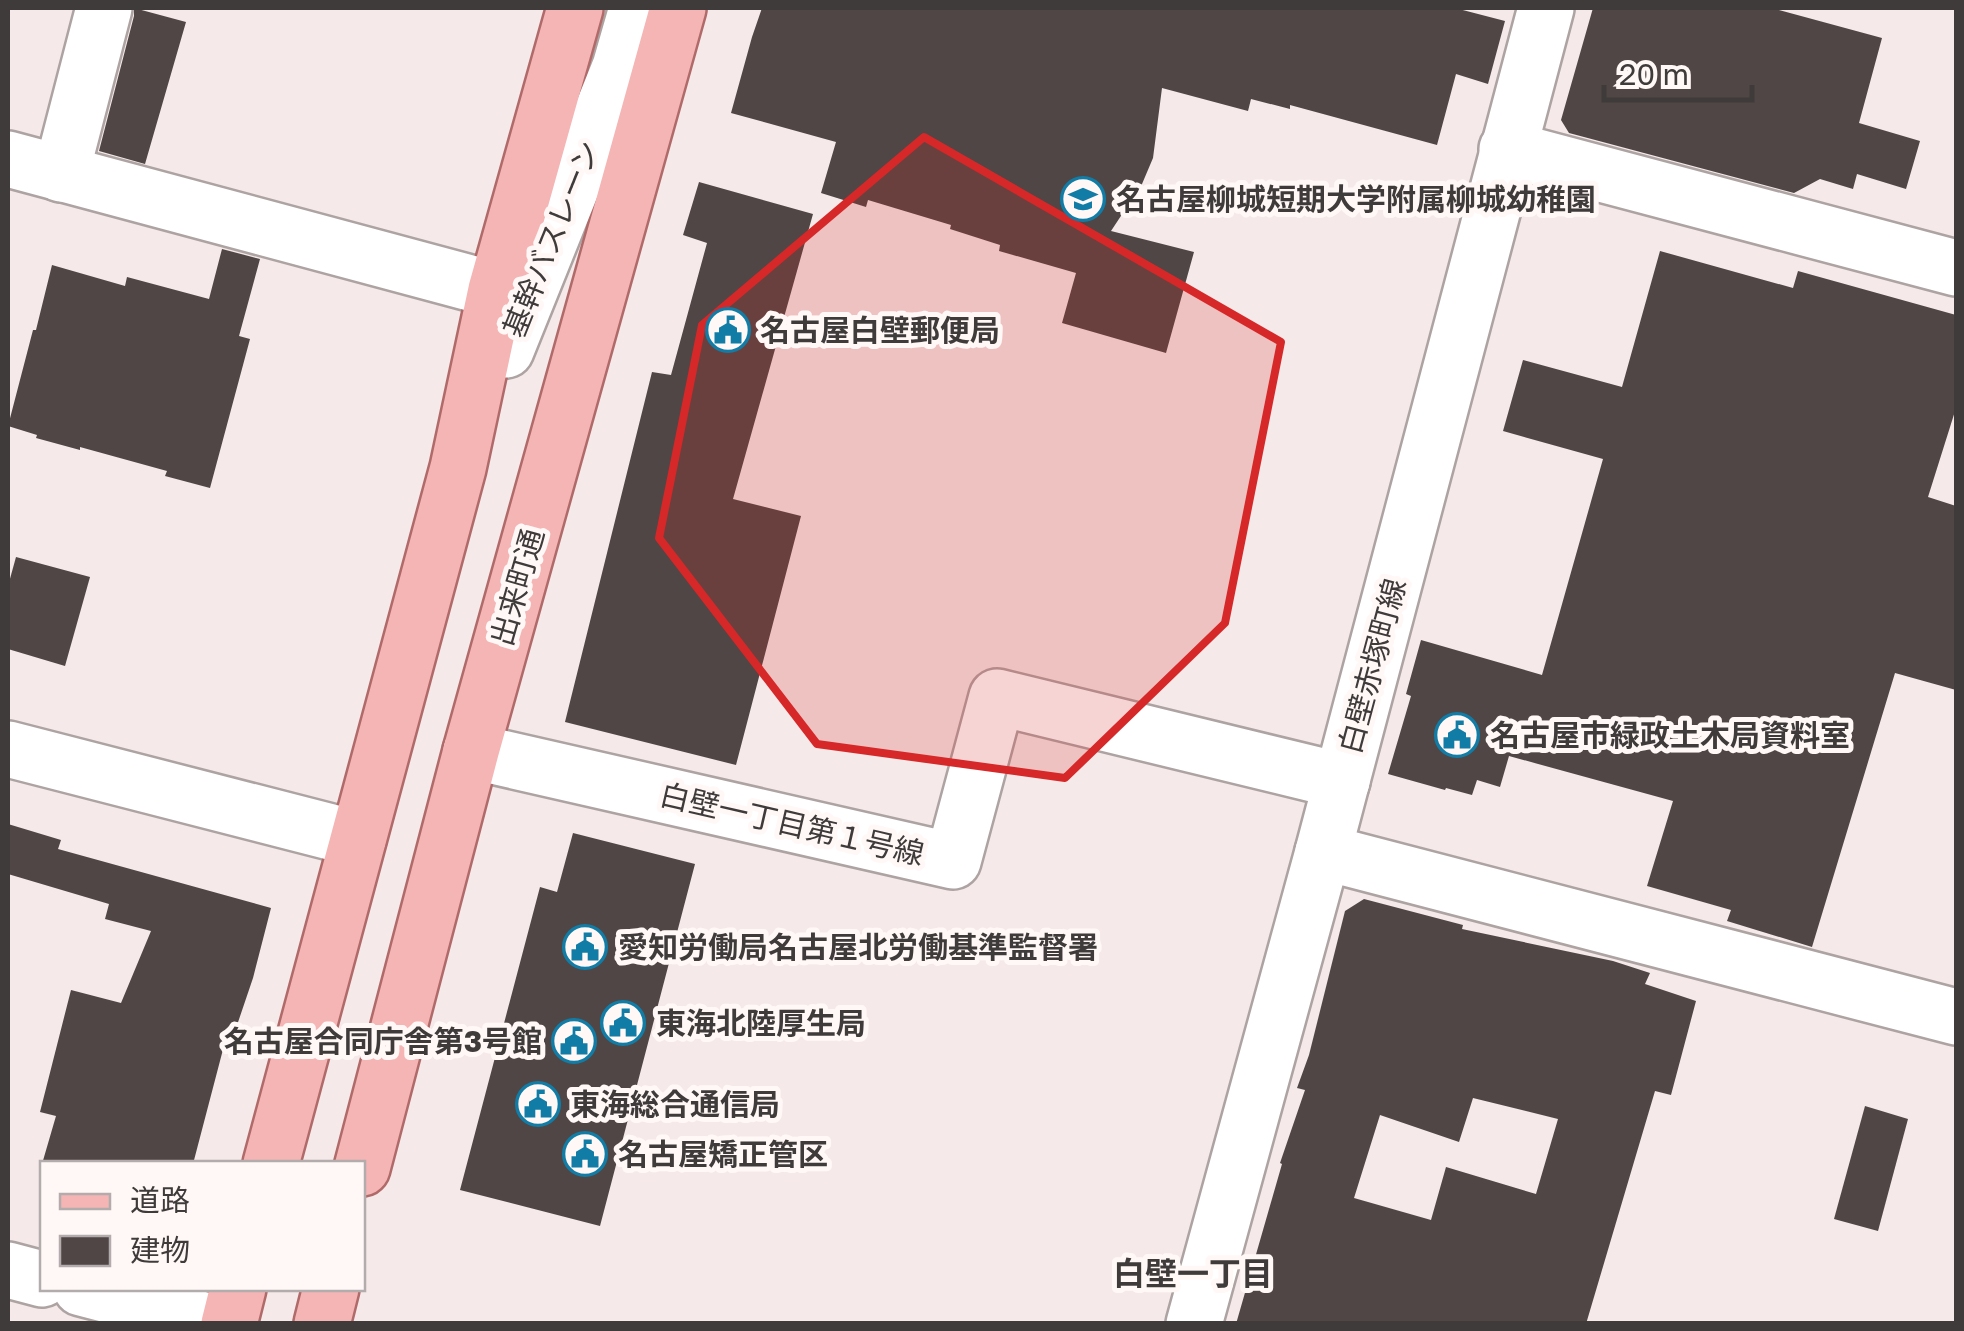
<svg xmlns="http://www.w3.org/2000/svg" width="1964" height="1331" viewBox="0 0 1964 1331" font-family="'Golos Text','Noto Sans JP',sans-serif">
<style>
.building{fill:#4f4645;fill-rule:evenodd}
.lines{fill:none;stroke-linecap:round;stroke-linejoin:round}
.minor-casing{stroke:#ada3a2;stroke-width:60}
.major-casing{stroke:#af6a69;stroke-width:60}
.minor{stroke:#fff;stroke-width:55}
.major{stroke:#f4b5b4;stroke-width:55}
.marked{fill:#d62828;fill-opacity:0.2;stroke:#d62828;stroke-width:8;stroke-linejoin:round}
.labels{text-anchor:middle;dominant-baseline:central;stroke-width:10;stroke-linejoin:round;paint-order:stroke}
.poi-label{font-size:30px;font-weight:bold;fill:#3f3b3b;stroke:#fff8f7;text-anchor:start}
.street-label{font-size:30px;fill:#3f3b3b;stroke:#fff8f7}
.neighbourhood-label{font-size:32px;font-weight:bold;fill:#3f3b3b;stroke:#fff8f7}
</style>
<rect width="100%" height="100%" fill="#f5e9e9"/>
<g class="building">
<polygon points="134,8 186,22 145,164 99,151 134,16"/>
<polygon points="762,8 1455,8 1505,21 1488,84 1456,74 1437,145 1290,105 1290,109 1251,99 1248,111 1162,88 1153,158 1142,184 1111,231 1194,252 1166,353 1062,323 1076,273 999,251 1000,245 950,229 951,225 868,200 866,207 821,193 836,142 731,113 752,37"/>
<polygon points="1593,8 1772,8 1882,38 1859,123 1920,141 1906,189 1857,174 1853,189 1820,179 1794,193 1569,133 1561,120"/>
<polygon points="699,182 813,214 733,499 801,516 736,765 565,722 652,372 671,375 707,243 683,235"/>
<polygon points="222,249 260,259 239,336 250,339 210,488 165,476 167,471 80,447 80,450 36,438 37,435 8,426 33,330 36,330 52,265 125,286 127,277 209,299"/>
<polygon points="1660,251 1793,288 1798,271 1956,315 1956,408 1928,497 1956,506 1956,690 1895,673 1812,947 1727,921 1731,910 1647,886 1673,801 1509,756 1500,787 1477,780 1472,795 1446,788 1445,790 1388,774 1411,696 1406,694 1421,640 1542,675 1603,459 1503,431 1523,360 1622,387"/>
<polygon points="16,557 90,577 65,666 8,649 8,586"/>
<polygon points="8,824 61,840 58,849 271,908 253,978 233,1037 226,1038 193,1164 42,1164 56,1116 40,1112 71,990 121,1003 151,931 105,919 109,904 8,874"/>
<polygon points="573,833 695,864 600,1226 460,1190 540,887 557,892"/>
<path d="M 1364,899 L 1463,925 L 1462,929 L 1613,961 L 1650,973 L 1645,984 L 1696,1001 L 1671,1095 L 1655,1091 L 1586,1324 L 1236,1324 L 1282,1164 L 1280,1163 L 1305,1090 L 1297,1088 L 1309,1055 L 1345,911 ZM 1473,1098 L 1558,1119 L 1536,1194 L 1446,1167 L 1431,1220 L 1354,1198 L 1380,1115 L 1459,1142 Z"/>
<polygon points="1865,1106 1908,1119 1878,1231 1834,1219"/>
</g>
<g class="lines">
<g class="minor-casing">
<g id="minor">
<polyline points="1507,149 1956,268"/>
<polyline points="8,159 496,290"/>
<polyline points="61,174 104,8"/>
<polyline points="506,350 620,67 637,8"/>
<polyline points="8,749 358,839"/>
<polyline points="471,751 953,861 997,697 1342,781"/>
<polyline points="1323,852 1956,1017"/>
<polyline points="8,1270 42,1279"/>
<polyline points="81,1288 220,1324"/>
<polyline points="1194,1324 1323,852 1546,8"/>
</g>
</g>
<g class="major-casing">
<g id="major">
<polyline points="271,1164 458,468 496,290 575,8"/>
<polyline points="362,1168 471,751 678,8"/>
<polyline points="229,1324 238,1288"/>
<polyline points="322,1324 331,1288"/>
</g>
</g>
<use href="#minor" class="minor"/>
<use href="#major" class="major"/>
</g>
<path class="marked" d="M 924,137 L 1281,342 L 1225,623 L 1065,778 L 817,744 L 659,538 L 702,325 Z"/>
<defs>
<g id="school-ring" transform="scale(2.25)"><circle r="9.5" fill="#fff8f7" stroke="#117da6" stroke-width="1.5"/><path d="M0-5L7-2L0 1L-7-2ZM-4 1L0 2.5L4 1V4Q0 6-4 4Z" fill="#117da6"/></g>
<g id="civic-ring" transform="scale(2.25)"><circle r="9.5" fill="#fff8f7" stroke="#117da6" stroke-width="1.5"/><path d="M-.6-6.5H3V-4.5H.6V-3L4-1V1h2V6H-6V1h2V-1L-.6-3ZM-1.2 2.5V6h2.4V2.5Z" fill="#117da6"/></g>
</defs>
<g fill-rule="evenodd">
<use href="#school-ring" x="1083" y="199"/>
<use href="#civic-ring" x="728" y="330"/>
<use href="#civic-ring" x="1457" y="735"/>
<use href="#civic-ring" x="585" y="947"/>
<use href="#civic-ring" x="623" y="1023"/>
<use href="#civic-ring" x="574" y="1041"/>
<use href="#civic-ring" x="538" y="1104"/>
<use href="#civic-ring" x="585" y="1154"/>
</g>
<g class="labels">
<g class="poi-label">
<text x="1116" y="199">名古屋柳城短期大学附属柳城幼稚園</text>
<text x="760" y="330">名古屋白壁郵便局</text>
<text x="1490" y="735">名古屋市緑政土木局資料室</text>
<text x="618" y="947">愛知労働局名古屋北労働基準監督署</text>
<text x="656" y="1023">東海北陸厚生局</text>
<text x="542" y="1041" text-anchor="end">名古屋合同庁舎第3号館</text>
<text x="570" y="1104">東海総合通信局</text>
<text x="618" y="1154">名古屋矯正管区</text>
</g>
<g class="street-label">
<text transform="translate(551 239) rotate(-68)">基幹バスレーン</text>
<text transform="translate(517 587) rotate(-74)">出来町通</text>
<text transform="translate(1372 666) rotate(-75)">白壁赤塚町線</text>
<text transform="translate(792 824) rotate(13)">白壁一丁目第１号線</text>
</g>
<g class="neighbourhood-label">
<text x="1193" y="1273">白壁一丁目</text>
</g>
</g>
<rect width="1964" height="1331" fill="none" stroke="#3f3b3b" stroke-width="20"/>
<rect x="40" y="1161" width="325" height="130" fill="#fff8f7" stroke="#b2acac" stroke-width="2.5"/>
<rect x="60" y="1194" width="50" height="15" fill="#f4b5b4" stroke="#b2acac" stroke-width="2.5"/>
<text x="130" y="1211" font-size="30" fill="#3f3b3b">道路</text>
<rect x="60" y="1236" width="50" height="30" fill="#4f4645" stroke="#b2acac" stroke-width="2.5"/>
<text x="130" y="1261" font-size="30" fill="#3f3b3b">建物</text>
<path d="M1604 85v15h148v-15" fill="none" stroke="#3f3b3b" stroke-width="5"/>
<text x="1619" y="85" font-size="30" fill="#3f3b3b" stroke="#fff8f7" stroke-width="8" paint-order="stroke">20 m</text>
</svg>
